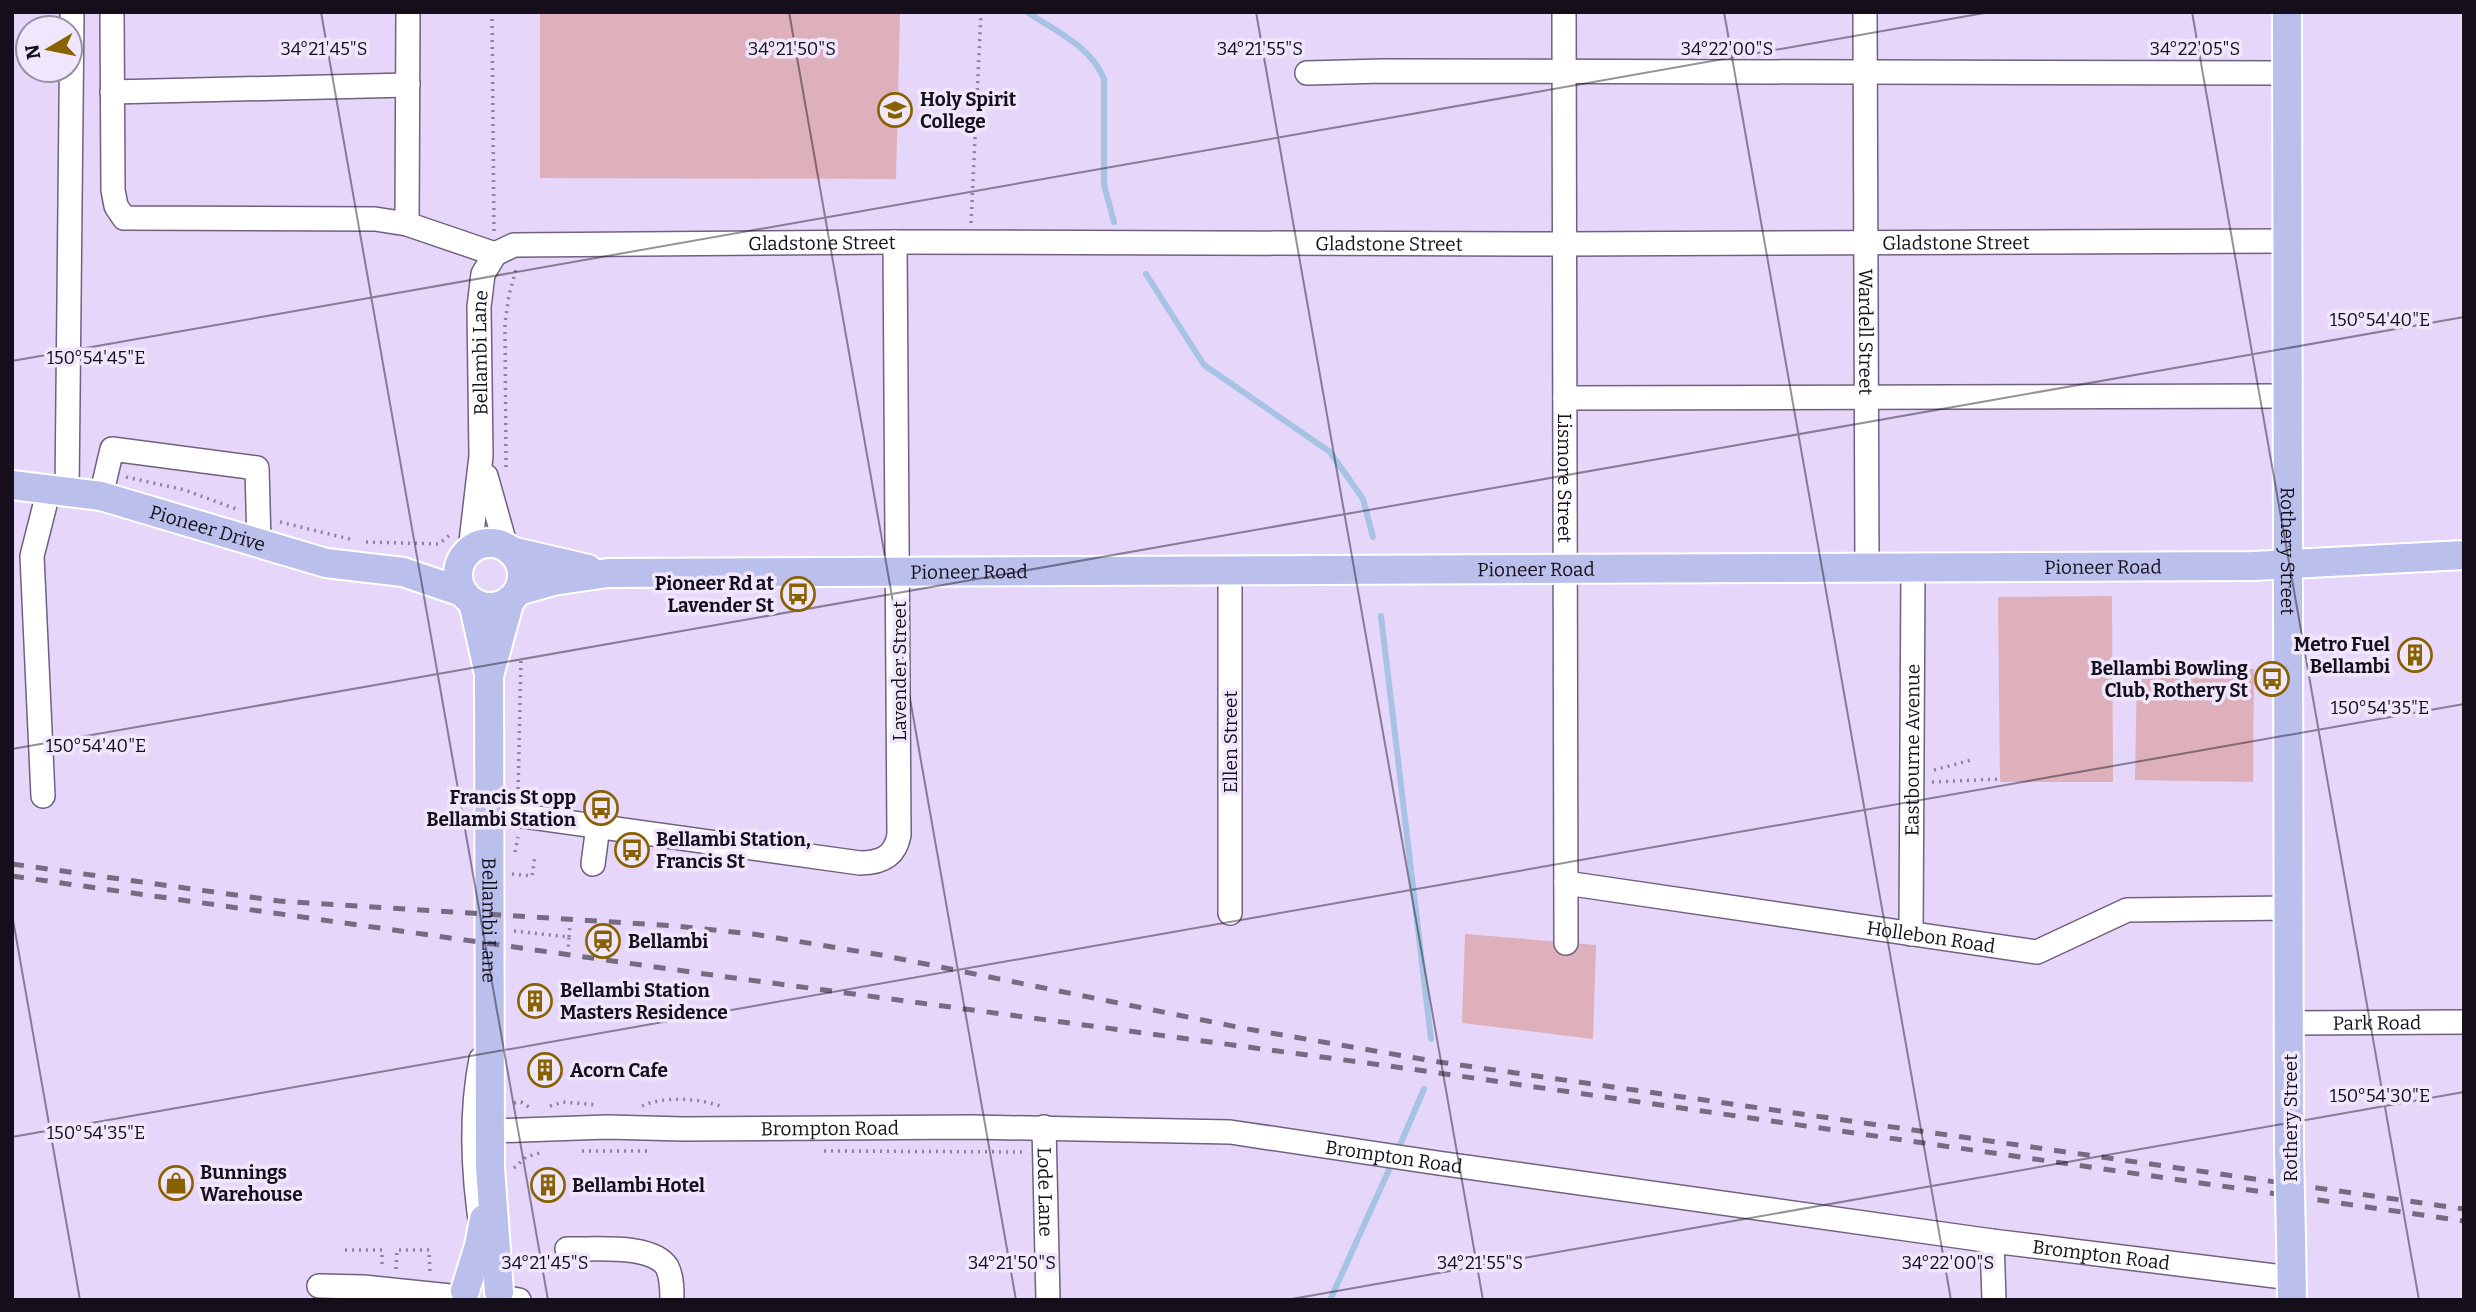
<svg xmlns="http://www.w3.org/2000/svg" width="2476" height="1312" viewBox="0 0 2476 1312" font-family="Bitter,serif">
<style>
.green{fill:#ddb0bc}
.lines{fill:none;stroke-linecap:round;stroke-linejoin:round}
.stream{stroke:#a6c3e4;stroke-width:6}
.minor-casing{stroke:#706180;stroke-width:26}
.major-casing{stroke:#fff;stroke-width:32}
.path{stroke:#8e829b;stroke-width:3.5;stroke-dasharray:2 5;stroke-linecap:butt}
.minor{stroke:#fff;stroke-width:23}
.major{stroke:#babfec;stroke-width:28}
.rail{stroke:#766c82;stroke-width:5;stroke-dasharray:12 12;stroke-linecap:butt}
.major-bridge-casing{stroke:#fff;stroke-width:32;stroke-linecap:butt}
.major-bridge{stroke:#babfec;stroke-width:28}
.ticks{fill:none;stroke:#140f1a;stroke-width:2;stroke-opacity:0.45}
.labels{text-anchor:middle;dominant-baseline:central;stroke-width:7;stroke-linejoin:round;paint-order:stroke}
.poi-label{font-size:19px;font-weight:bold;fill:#140f1a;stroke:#f0e7fc;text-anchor:start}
.street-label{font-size:19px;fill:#140f1a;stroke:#f0e7fc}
.ticks-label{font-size:18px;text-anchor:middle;fill:#140f1a;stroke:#f0e7fc;stroke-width:7;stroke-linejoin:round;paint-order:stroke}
</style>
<rect width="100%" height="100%" fill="#e6d6f9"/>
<g class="green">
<polygon points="540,12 900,12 896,179 540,178"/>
<polygon points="2112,596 2113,782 2000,782 1998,597"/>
<polygon points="2137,667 2254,669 2253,782 2135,780"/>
<polygon points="1465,934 1596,945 1593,1039 1462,1023"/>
</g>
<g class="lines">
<g class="stream">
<path d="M 1027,12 C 1055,31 1091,46 1104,79 L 1104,185 L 1114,222"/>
<polyline points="1146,274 1204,365 1330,452 1363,499 1373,537"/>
<polyline points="1381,616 1431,1039"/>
<polyline points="1397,1152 1424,1089"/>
<polyline points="1330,1300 1393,1161"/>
</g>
<g class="minor-casing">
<g id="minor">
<polyline points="112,12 113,190 116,206 124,218 375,219 407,224 495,254"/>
<path id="s1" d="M 1564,12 L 1566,943"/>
<path id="s2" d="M 1865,12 L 1867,568"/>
<polyline points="1307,73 1383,71 2287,73"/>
<polyline points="112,92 408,85"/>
<polyline points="407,224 408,12"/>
<path id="s3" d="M 495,254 L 514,245 L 895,242 L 1564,244 L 2287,241"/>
<polyline points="1565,398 2287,396"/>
<polyline points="486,476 506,547"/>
<polyline points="67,492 72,12"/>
<polyline points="101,496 112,449 257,468 259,543"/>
<path id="s4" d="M 470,550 L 481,456 L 479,307 L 483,274 L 495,254"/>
<polyline points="43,796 32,556 49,489"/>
<path d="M 488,811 L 860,863 C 881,863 895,857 899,835 L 895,242"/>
<polyline points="593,864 598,826"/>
<path id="s5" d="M 1566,883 L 2037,952 L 2127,910 L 2288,908"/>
<polyline points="1230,913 1230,570"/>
<path id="s6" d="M 1911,934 L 1913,568"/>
<path id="s7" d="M 2289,1023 L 2464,1022"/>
<path d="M 481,1059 C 470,1115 473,1176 482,1233"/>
<path id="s8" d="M 1044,1127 L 1048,1300"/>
<path id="s9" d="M 490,1131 L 607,1127 L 683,1129 L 971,1127 L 1230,1132 L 1438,1163 L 1992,1241 L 2291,1278"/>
<polyline points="1992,1241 1994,1300"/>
<path d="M 567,1249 C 593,1250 652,1243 667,1267 C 672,1277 672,1289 672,1300"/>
<polyline points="319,1286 363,1287 460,1297"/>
<polyline points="502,1297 519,1300"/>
</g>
</g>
<g class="major-casing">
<g id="major">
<path id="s10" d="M 2287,12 L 2289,1153"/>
<path id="s11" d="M 12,485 L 101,496 L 326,563 L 403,572 L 462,592"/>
<circle cx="490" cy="575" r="32"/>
<polyline points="511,551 588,569"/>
<path id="s12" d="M 518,591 L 553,581 L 608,573 L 2253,566 L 2464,555"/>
<path id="s13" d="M 473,602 L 489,674 L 490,1167 L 499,1292"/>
<polyline points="490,672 510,600"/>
<polyline points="2291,1237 2292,1300"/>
<polyline points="465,1291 479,1246 484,1219"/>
</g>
</g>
<g class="path">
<polyline points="492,12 494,231"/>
<polyline points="971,223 981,12"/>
<polyline points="506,467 505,323 509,295 517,266"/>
<polyline points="126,477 185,490 236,509"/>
<polyline points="280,522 354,540"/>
<polyline points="366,542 439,544 452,533"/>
<polyline points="1934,770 1971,760"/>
<polyline points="1932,782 2000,779"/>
<polyline points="518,796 521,657"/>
<polyline points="515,852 518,837"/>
<polyline points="512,874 532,876 535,856"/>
<polyline points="514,931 569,937 568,950"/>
<polyline points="569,937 570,924"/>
<polyline points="514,1103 521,1102 529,1107"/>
<polyline points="550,1106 563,1102 598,1105"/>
<path d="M 642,1106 C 664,1096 698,1098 720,1106"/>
<polyline points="582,1151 651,1151"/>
<polyline points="824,1151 1023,1152"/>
<polyline points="514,1168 526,1157 543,1152"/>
<polyline points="345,1250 382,1250 382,1268"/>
<polyline points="396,1269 397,1250 429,1250 430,1274"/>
</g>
<use href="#minor" class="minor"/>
<use href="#major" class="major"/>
<g class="rail">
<polyline points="12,864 279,901 676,926 753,934 881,955 1242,1028 1439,1062 2464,1209"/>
<polyline points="12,876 705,974 1411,1069 2464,1221"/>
</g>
<g class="major-bridge-casing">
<polyline id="major-bridge" points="2289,1153 2291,1237"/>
</g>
<use href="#major-bridge" class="major-bridge"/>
</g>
<path class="ticks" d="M 321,12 L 548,1300M 789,12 L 1016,1300M 1256,12 L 1483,1300M 1724,12 L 1951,1300M 2192,12 L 2419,1300M 12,361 L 1990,12M 12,749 L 2464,317M 12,914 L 80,1300M 12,1137 L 2464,704M 1286,1300 L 2464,1092"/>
<defs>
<g id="school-ring" transform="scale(1.75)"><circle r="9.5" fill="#f0e7fc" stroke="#886100" stroke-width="1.5"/><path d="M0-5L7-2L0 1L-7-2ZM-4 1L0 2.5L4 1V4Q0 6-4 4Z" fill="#886100"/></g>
<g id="bus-ring" transform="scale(1.75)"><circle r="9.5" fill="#f0e7fc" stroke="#886100" stroke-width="1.5"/><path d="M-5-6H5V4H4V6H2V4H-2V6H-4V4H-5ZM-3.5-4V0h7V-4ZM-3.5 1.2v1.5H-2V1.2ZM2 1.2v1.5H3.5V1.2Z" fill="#886100"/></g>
<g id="building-ring" transform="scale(1.75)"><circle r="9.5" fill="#f0e7fc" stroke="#886100" stroke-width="1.5"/><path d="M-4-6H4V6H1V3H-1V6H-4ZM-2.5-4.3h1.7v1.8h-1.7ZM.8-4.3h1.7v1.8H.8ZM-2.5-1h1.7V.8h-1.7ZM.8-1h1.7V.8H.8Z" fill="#886100"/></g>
<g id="station-ring" transform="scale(1.75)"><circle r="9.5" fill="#f0e7fc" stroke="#886100" stroke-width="1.5"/><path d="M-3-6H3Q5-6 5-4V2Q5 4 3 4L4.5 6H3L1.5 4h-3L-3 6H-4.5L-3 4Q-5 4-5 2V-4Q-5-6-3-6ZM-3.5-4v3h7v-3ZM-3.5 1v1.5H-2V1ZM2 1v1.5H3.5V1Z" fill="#886100"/></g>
<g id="shop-ring" transform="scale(1.75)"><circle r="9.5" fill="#f0e7fc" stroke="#886100" stroke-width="1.5"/><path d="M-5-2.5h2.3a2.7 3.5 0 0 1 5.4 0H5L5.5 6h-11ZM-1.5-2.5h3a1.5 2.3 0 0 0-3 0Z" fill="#886100"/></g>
</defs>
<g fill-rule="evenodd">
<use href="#school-ring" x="895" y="110"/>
<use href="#bus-ring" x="798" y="594"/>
<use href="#building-ring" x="2415" y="655"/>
<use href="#bus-ring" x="2272" y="679"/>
<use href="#bus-ring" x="601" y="808"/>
<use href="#bus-ring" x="632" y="850"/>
<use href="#station-ring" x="603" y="941"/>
<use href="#building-ring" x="535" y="1001"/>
<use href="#building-ring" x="545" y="1070"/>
<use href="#shop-ring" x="176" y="1183"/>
<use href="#building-ring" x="548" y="1185"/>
</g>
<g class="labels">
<g class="poi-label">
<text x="920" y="99">Holy Spirit<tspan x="920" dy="22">College</tspan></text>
<text x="774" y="583" text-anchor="end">Pioneer Rd at<tspan x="774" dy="22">Lavender St</tspan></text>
<text x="2390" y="644" text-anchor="end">Metro Fuel<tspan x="2390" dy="22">Bellambi</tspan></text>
<text x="2248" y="668" text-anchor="end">Bellambi Bowling<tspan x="2248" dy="22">Club, Rothery St</tspan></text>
<text x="576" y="797" text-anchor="end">Francis St opp<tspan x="576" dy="22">Bellambi Station</tspan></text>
<text x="656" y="839">Bellambi Station,<tspan x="656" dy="22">Francis St</tspan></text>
<text x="628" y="941">Bellambi</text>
<text x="560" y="990">Bellambi Station<tspan x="560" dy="22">Masters Residence</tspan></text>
<text x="570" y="1070">Acorn Cafe</text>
<text x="200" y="1172">Bunnings<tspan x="200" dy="22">Warehouse</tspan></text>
<text x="572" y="1185">Bellambi Hotel</text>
</g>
<g class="street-label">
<text stroke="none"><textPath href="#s3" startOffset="329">Gladstone Street</textPath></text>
<text stroke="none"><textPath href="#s3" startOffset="1463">Gladstone Street</textPath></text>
<text stroke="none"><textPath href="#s3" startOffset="896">Gladstone Street</textPath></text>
<text stroke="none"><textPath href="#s2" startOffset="320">Wardell Street</textPath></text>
<text stroke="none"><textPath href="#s4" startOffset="198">Bellambi Lane</textPath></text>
<text stroke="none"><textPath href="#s1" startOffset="466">Lismore Street</textPath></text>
<text stroke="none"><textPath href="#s11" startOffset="201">Pioneer Drive</textPath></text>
<text stroke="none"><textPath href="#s10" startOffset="539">Rothery Street</textPath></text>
<text stroke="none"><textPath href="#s12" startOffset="1587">Pioneer Road</textPath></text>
<text stroke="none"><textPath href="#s12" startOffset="1020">Pioneer Road</textPath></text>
<text stroke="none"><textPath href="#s12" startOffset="453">Pioneer Road</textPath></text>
<text transform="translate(899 671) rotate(-90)">Lavender Street</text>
<text transform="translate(1230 742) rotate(-90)">Ellen Street</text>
<text stroke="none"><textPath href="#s6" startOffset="184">Eastbourne Avenue</textPath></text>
<text stroke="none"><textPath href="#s13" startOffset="320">Bellambi Lane</textPath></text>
<text stroke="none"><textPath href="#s5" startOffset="369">Hollebon Road</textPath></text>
<text stroke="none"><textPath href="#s7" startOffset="88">Park Road</textPath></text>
<text transform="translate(2290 1118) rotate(-90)">Rothery Street</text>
<text stroke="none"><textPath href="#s9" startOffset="340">Brompton Road</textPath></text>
<text stroke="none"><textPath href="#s9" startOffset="906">Brompton Road</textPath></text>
<text stroke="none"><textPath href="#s8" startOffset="65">Lode Lane</textPath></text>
<text stroke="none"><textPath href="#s9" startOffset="1620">Brompton Road</textPath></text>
</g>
</g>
<g class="ticks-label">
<text x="324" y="55">34°21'45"S</text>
<text x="792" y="55">34°21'50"S</text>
<text x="1260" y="55">34°21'55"S</text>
<text x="1727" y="55">34°22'00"S</text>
<text x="2195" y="55">34°22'05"S</text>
<text x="2380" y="326">150°54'40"E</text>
<text x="96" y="364">150°54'45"E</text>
<text x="2380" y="714">150°54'35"E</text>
<text x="96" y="752">150°54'40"E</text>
<text x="2380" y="1102">150°54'30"E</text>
<text x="96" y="1139">150°54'35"E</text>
<text x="545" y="1269">34°21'45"S</text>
<text x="1012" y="1269">34°21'50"S</text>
<text x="1480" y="1269">34°21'55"S</text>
<text x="1948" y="1269">34°22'00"S</text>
</g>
<rect width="2476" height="1312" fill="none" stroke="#140f1a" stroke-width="28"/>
<g transform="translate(49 49) rotate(260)"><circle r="33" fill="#f0e7fc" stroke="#9891a2" stroke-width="2"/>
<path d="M0-5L12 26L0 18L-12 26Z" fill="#886100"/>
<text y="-10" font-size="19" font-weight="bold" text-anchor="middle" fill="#140f1a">N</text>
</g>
</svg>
